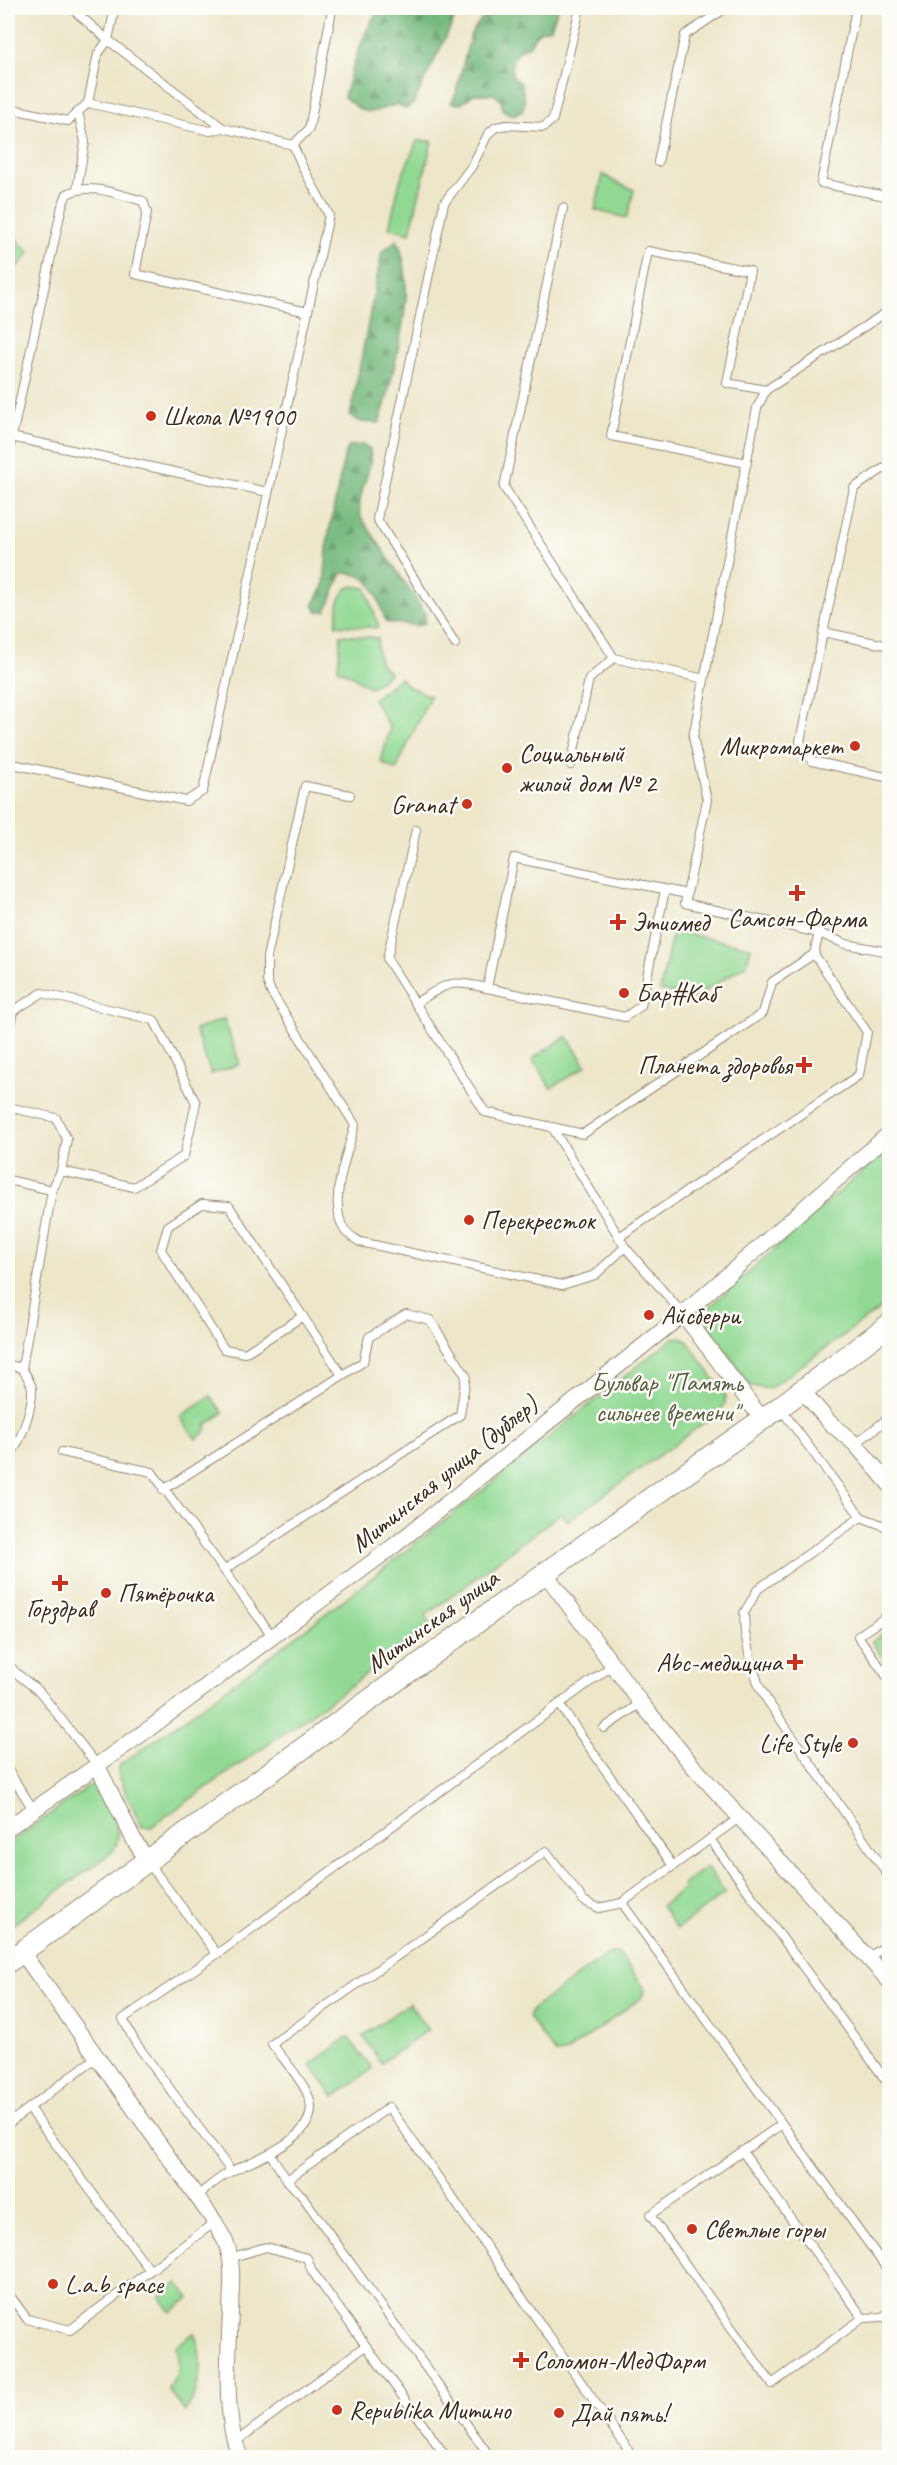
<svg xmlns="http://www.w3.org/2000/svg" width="897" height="2465" viewBox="0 0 897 2465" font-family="Caveat,sans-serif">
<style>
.forest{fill:url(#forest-firs);stroke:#58724e;stroke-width:1.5}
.green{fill:#91d993;stroke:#668258;stroke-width:1.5}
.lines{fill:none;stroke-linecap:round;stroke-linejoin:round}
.lane-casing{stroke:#948874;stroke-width:10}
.street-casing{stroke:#948874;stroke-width:17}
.secondary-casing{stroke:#948874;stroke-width:23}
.lane{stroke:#fff;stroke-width:8}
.street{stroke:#fff;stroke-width:15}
.secondary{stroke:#fff;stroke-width:21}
.poi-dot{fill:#c8321e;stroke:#fdfcf7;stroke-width:2}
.labels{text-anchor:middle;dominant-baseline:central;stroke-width:5;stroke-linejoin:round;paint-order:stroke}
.poi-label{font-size:26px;fill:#3b2a1e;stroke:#fdfcf7;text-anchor:start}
.park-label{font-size:26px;fill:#555f41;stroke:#fdfcf7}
.street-label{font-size:26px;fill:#3b2a1e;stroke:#fdfcf7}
</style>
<defs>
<pattern id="forest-firs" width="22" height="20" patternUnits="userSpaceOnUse" patternTransform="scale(1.5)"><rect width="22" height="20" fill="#74b97d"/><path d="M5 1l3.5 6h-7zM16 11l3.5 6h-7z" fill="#609766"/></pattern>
</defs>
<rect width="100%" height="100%" fill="#fdfcf7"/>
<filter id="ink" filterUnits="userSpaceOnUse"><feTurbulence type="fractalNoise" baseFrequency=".0167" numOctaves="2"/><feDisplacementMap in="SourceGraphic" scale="12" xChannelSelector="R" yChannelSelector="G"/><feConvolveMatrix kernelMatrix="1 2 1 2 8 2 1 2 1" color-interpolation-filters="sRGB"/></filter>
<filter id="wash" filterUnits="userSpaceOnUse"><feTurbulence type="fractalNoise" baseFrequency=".008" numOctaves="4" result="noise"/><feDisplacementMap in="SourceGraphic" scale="24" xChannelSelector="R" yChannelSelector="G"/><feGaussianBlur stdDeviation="1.35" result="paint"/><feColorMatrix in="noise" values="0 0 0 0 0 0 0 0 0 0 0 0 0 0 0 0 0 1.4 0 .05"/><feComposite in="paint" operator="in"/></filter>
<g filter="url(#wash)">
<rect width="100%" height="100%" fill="#ede6c9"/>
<g class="forest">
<path d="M 381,8 L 460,8 L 413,104 L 405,109 L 397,104 C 368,113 368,118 344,97 C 350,73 365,25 381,8 Z"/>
<path d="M 490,8 L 558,8 L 551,28 C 531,32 539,34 529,45 C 527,48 523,48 520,50 C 511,58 510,67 513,77 L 521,83 L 525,102 L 522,112 L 512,115 L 503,110 L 501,100 L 494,94 L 474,94 L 461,104 L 451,103 L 456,93 L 471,33 Z"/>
<path d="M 397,240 C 414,279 404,319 396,359 C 391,381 387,402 379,423 L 362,422 L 350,416 L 382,252 Z"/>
<path d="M 364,445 L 370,449 C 374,473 354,495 361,517 L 425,613 L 425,623 L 418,626 L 386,622 C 377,597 374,571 342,573 L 326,611 L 317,611 L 313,605 L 324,586 L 328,537 L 344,457 L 349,446 Z"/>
</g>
<g class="green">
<polygon points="417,141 432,141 410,233 389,228 400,181"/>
<polygon points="603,174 615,182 634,190 627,218 595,210"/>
<polygon points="8,231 30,253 8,276"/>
<polygon points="353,586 366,588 379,628 336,625 339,601 346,589"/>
<path d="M 341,635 L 378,638 C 376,653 378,664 390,673 L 370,688 L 353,676 L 338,669 Z"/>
<polygon points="400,678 407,686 430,696 396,770 381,762 390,728 373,699"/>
<polygon points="673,931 751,947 747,964 694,998 660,991"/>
<polygon points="224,1019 240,1064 211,1074 195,1030"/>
<polygon points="567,1036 586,1066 551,1088 532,1059"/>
<polygon points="889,1148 889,1302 769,1389 750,1386 706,1322 706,1310"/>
<path d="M 682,1337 L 688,1342 L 725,1395 L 725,1404 L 719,1412 L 568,1521 L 561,1513 L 425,1616 L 431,1625 L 353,1684 L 151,1827 L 142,1827 L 119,1778 L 118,1767 L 122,1763 C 313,1631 491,1482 673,1338 Z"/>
<polygon points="211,1396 223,1413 207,1424 205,1432 196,1439 180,1417"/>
<polygon points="889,1630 889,1667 872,1642"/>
<path d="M 91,1785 L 95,1785 L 100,1788 C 108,1807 128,1835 111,1853 L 8,1928 L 8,1844 Z"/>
<polygon points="706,1867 725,1893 677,1929 661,1906 684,1889 682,1885"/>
<polygon points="618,1952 643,1986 645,1990 641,1998 565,2053 556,2054 531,2021 529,2017 533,2009 602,1958 609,1954"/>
<polygon points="409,2003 428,2030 381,2063 363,2036"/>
<polygon points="348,2037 372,2069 334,2097 310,2065"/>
<polygon points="178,2283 190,2298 171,2312 160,2297"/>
<path d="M 194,2333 C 205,2358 201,2389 185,2412 L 168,2389 C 178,2376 182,2363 175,2347 Z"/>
</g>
</g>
<g filter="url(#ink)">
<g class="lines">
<g class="lane-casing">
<g id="lane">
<polyline points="71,8 108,40 223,128 293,145 309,129 332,10 330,8"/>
<polyline points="859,8 856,9 821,183 890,197"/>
<polyline points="88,103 210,131 223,128"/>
<polyline points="8,108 68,121 88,103 98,54 108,40 115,8"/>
<polyline points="658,162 685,35 726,8"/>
<polyline points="77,189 85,142 78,112"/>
<polyline points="563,208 504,487 614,658 704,679"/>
<polyline points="890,310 766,390 757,408 693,737 707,800 685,903 819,933 846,944 890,952"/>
<polyline points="11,437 268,492"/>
<path d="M 8,455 L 62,206 L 67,194 C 91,182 119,195 143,201 L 147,212 L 135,274 L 308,312"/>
<polyline points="747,463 611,436 648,251 750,271 727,383 766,390"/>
<polyline points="890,464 854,488 800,741 812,761 890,778"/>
<polyline points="823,632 890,646"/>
<polyline points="455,644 377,519 444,203 472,166 488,134 496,127 507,125 544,127 553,119 580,8"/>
<polyline points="8,763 186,801 203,791 329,215 303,168 293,145"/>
<polyline points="571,765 589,679 614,658"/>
<path d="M 350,795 L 305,786 L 267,957 L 267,981 L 271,992 L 355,1125 C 347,1154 327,1204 345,1231 C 348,1235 356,1239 360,1242 L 562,1285 L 595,1275 L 625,1247"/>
<polyline points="416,830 387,959 485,1112 583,1134 763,1013 772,982 814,954 819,933"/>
<polyline points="487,988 625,1017 641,1006 665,890"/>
<path d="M 415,1003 C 450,983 447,979 487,988 L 514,858 L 687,894"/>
<polyline points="8,1036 13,1011 42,993 154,1020 196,1103 184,1156 134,1187 61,1171"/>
<polyline points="8,1107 56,1118 67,1139 61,1171 52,1190"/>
<polyline points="552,1127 625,1247 683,1314"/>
<polyline points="8,1180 52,1190 22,1368"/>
<polyline points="619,1237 859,1075 867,1032 814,954"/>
<polyline points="303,1316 245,1353 224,1349 161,1250 168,1226 202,1204 229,1206 342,1375"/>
<path d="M 8,1365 L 22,1368 C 25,1374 32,1383 32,1389 C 33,1406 20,1446 8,1457"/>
<polyline points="781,1409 861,1517 758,1589 744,1613 745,1633 750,1658 759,1686 767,1700 890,1878"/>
<polyline points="855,1444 890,1417"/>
<polyline points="62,1452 152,1472 273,1637"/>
<polyline points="163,1490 363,1362 369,1337 406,1314 430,1320 466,1376 460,1415 224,1570"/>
<polyline points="861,1517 890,1528"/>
<polyline points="890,1614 858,1636 890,1681"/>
<polyline points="8,1663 16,1673 40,1692 97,1765"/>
<polyline points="559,1704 673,1866"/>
<polyline points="604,1728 641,1703"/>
<polyline points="8,1770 33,1809"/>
<polyline points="739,1818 622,1903 890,2273"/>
<polyline points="710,1839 890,2086"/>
<polyline points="147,1861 217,1954"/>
<polyline points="869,1957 890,1943"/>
<polyline points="29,2108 149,2269"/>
<polyline points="8,2124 98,2056"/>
<polyline points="782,2124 650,2215 772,2384 863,2318"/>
<polyline points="742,2151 863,2318 882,2317 890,2312"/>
<polyline points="271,2155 287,2180 303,2197 491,2458"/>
<polyline points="231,2171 135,2042 123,2019 217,1954 613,1665"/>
<polyline points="287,2180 389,2107 634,2458"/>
<path d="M 196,2197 C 208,2188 220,2176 234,2170 C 259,2158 328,2134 307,2093 C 299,2076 284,2060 272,2044 L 546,1851 L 584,1901 L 599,1908 L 622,1903"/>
<polyline points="230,2258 266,2247 307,2258 312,2271 447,2458"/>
<polyline points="8,2293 27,2319 70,2330 215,2222"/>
<polyline points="234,2443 365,2346"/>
<polyline points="125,2458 128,2455 131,2458"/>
</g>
</g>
<g class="street-casing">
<g id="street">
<polyline points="683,1314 762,1419"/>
<polyline points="802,1390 829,1422 855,1444 890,1485"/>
<polyline points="545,1573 641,1703 692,1765 890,1982"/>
<polyline points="97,1765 134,1840 147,1860"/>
<polyline points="8,1828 150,1728 395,1545 683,1314 890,1133"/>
<path d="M 21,1951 L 215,2222 C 218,2229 223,2236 226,2243 C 233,2260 232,2280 231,2298 C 230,2344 221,2417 241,2458"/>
</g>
</g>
<g class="secondary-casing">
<polyline id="secondary" points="8,1962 545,1573 780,1407 890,1324"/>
</g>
<use href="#lane" class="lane"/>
<use href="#street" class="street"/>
<use href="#secondary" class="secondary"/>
</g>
</g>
<g class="poi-dot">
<circle cx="151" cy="416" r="6"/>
<circle cx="855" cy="746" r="6"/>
<circle cx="507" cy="768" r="6"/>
<circle cx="467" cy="804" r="6"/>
<path d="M794 884h6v6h6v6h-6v6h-6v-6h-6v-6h6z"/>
<path d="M615 913h6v6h6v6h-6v6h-6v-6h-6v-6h6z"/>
<circle cx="624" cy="993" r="6"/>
<path d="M801 1056h6v6h6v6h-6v6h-6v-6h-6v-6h6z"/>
<circle cx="469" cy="1220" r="6"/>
<circle cx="649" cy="1315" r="6"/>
<path d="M57 1574h6v6h6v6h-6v6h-6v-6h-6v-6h6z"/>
<circle cx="106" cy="1593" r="6"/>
<path d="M792 1653h6v6h6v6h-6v6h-6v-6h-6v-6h6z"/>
<circle cx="853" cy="1743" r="6"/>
<circle cx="692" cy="2229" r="6"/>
<circle cx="53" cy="2284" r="6"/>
<path d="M518 2351h6v6h6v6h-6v6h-6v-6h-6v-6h6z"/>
<circle cx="337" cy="2410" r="6"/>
<circle cx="559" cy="2413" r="6"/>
</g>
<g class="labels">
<g class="poi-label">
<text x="163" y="416">Школа №1900</text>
<text x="843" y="746" text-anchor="end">Микромаркет</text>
<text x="519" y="753">Социальный<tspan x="519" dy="30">жилой дом № 2</tspan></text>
<text x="455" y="804" text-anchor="end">Granat</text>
<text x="797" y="918" text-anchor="middle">Самсон-Фарма</text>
<text x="632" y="922">Этиомед</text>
<text x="636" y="993">Бар#Каб</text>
<text x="792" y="1065" text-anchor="end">Планета здоровья</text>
<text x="481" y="1220">Перекресток</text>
<text x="661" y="1315">Айсберри</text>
<text x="118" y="1593">Пятёрочка</text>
<text x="60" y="1608" text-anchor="middle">Горздрав</text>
<text x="782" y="1662" text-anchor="end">Abc-медицина</text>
<text x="841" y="1743" text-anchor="end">Life Style</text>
<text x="704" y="2229">Светлые горы</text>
<text x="65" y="2284">L.a.b space</text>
<text x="533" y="2360">Соломон-МедФарм</text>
<text x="349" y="2410">Republika Митино</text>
<text x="571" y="2413">Дай пять!</text>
</g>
<g class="park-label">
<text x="667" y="1382">Бульвар "Память<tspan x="667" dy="30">сильнее времени"</tspan></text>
</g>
<g class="street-label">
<text transform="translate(444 1474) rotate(-39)">Митинская улица (дублер)</text>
<text transform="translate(432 1621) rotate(-36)">Митинская улица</text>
</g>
</g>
<rect width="897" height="2465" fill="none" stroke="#fdfcf7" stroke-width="30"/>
</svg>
